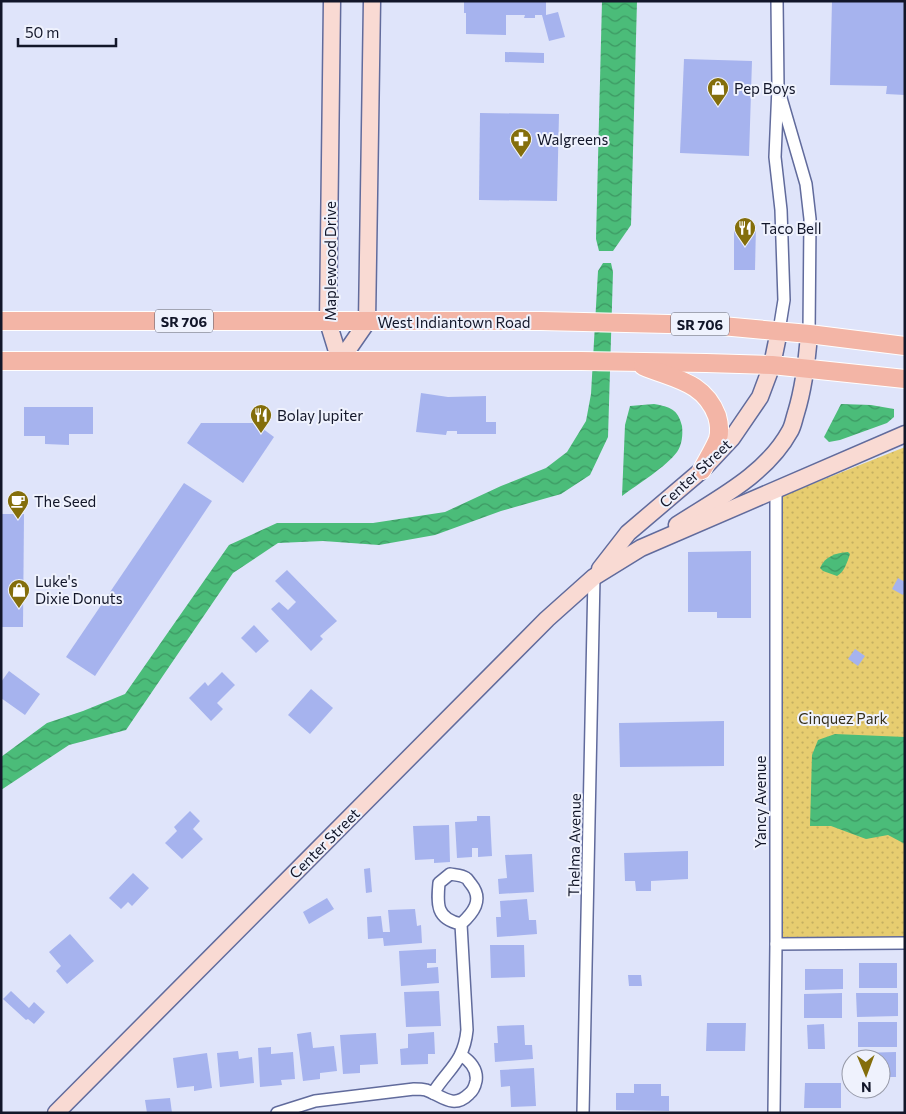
<svg xmlns="http://www.w3.org/2000/svg" width="906" height="1114" viewBox="0 0 906 1114" font-family="Commissioner,sans-serif">
<style>
.park{fill:url(#park-dots)}
.water{fill:url(#water-waves)}
.building{fill:#a6b3ee}
.lines{fill:none;stroke-linecap:round;stroke-linejoin:round}
.street-casing{stroke:#616b9c;stroke-width:14}
.secondary-casing{stroke:#616b9c;stroke-width:19}
.primary-casing{stroke:#fff;stroke-width:20}
.street{stroke:#fff;stroke-width:11}
.secondary{stroke:#f9dad3;stroke-width:16}
.primary{stroke:#f3b5a6;stroke-width:18}
.labels{text-anchor:middle;dominant-baseline:central;stroke-width:4;stroke-linejoin:round;paint-order:stroke}
.shield{fill:#eff2fd;stroke:#545869;stroke-width:1}
.shield-label{font-size:14px;font-weight:bold;fill:#121629}
.poi-label{font-size:15px;fill:#121629;stroke:#eff2fd;text-anchor:start}
.street-label{font-size:15px;fill:#121629;stroke:#eff2fd}
.park-label{font-size:15px;fill:#36301c;stroke:#eff2fd}
</style>
<defs>
<pattern id="park-dots" width="8" height="8" patternUnits="userSpaceOnUse" patternTransform="scale(1.25)"><rect width="8" height="8" fill="#e7cd70"/><path d="M2 2h.1M6 6h.1" fill="none" stroke="#c5af61" stroke-width="1.8" stroke-linecap="round"/></pattern>
<pattern id="water-waves" width="16" height="10" patternUnits="userSpaceOnUse" patternTransform="scale(1.25)"><rect width="16" height="10" fill="#4bbc79"/><path d="M0 5q4-4 8 0t8 0" fill="none" stroke="#3d9863"/></pattern>
</defs>
<rect width="100%" height="100%" fill="#dfe4fa"/>
<polygon class="park" points="905,447 905,939 781,940 782,496"/>
<g class="water">
<polygon points="602,1 637,1 631,225 613,251 599,251 596,239"/>
<polygon points="603,263 611,263 613,272 608,437 590,475 561,494 501,511 435,535 379,545 323,541 278,543 233,573 126,730 69,745 1,790 1,757 47,723 83,711 125,694 229,545 277,523 373,523 445,512 501,486 546,468 567,452 586,421 591,394 598,271"/>
<path d="M 654,404 C 670,407 678,409 682,426 C 683,435 682,445 677,452 C 666,467 638,484 622,496 L 625,425 L 630,406 Z"/>
<polygon points="841,404 871,405 894,409 894,417 887,423 840,440 829,442 824,437"/>
<path d="M 848,552 L 850,554 C 847,563 844,572 837,576 L 823,571 L 820,568 C 825,556 836,553 848,552 Z"/>
<polygon points="835,734 905,737 905,844 888,835 866,839 831,826 810,826 812,755 818,740"/>
</g>
<g class="building">
<polygon points="464,1 546,1 546,15 558,12 565,37 549,41 542,15 535,15 535,18 524,18 525,15 506,15 506,35 466,34 466,13 464,13"/>
<polygon points="832,1 905,1 905,95 886,94 887,86 830,85"/>
<polygon points="505,52 544,53 544,63 505,62"/>
<polygon points="684,59 752,61 749,156 680,153"/>
<polygon points="480,113 559,114 557,201 479,200"/>
<polygon points="734,225 756,225 755,270 734,270"/>
<polygon points="421,393 448,397 486,396 486,422 496,422 496,434 457,434 457,431 447,431 446,435 416,432"/>
<polygon points="24,407 93,407 93,434 69,434 69,445 45,444 45,436 24,436"/>
<polygon points="201,423 255,423 274,437 243,483 187,443"/>
<polygon points="184,483 212,501 95,676 66,657"/>
<polygon points="1,514 24,514 23,627 1,627"/>
<polygon points="751,551 751,618 717,618 717,612 688,612 688,552"/>
<polygon points="287,570 337,621 320,636 323,639 311,651 271,609 279,602 288,610 296,602 275,581"/>
<polygon points="898,578 905,582 905,591 903,595 892,589"/>
<polygon points="254,625 269,641 256,653 241,638"/>
<polygon points="855,649 865,656 858,666 848,659"/>
<polygon points="9,671 40,694 25,715 1,698 1,682"/>
<polygon points="222,672 235,685 217,703 223,709 211,721 189,698 205,682 208,686"/>
<polygon points="311,689 333,708 310,734 288,715"/>
<polygon points="724,721 724,766 620,767 619,723"/>
<polygon points="190,811 200,821 193,829 203,839 182,859 165,843 177,831 174,827"/>
<polygon points="477,816 490,816 492,856 478,857 478,848 472,848 472,857 457,858 455,822 477,821"/>
<polygon points="449,825 450,862 434,863 434,859 415,860 413,826"/>
<polygon points="688,851 688,879 651,881 651,891 636,891 635,881 625,881 624,853"/>
<polygon points="532,854 534,892 499,894 498,879 507,878 505,855"/>
<polygon points="370,868 372,892 366,893 364,869"/>
<polygon points="133,873 149,888 132,906 128,902 121,909 109,898"/>
<polygon points="327,898 334,909 309,924 303,912"/>
<polygon points="527,899 529,920 536,920 537,934 497,937 496,917 501,917 500,901"/>
<polygon points="415,909 417,926 421,925 422,943 384,946 383,938 368,939 367,917 381,916 383,932 390,932 388,910"/>
<polygon points="70,934 94,961 67,984 56,971 61,966 49,952"/>
<polygon points="490,945 524,945 525,977 491,978"/>
<polygon points="436,949 436,963 427,963 427,968 438,967 439,983 401,986 399,951"/>
<rect x="859" y="963" width="38" height="25"/>
<polygon points="805,969 843,969 843,989 805,990"/>
<polygon points="628,975 641,975 642,986 629,986"/>
<polygon points="11,991 29,1008 34,1002 45,1012 34,1024 28,1019 26,1020 3,999"/>
<polygon points="439,991 441,1026 406,1027 404,992"/>
<polygon points="842,993 842,1018 804,1018 804,994"/>
<polygon points="856,993 898,993 898,1016 857,1017"/>
<rect x="858" y="1022" width="39" height="25"/>
<polygon points="707,1023 746,1023 745,1051 706,1051"/>
<polygon points="824,1024 825,1049 808,1049 807,1025"/>
<polygon points="524,1025 525,1045 532,1045 533,1059 495,1062 494,1043 498,1043 497,1026"/>
<polygon points="311,1032 313,1048 334,1046 337,1071 320,1073 320,1079 303,1081 297,1034"/>
<polygon points="434,1032 435,1054 428,1054 428,1064 401,1065 400,1049 408,1048 408,1034"/>
<polygon points="376,1033 378,1064 360,1065 360,1073 343,1074 340,1035"/>
<polygon points="271,1047 271,1054 293,1052 295,1079 281,1080 282,1085 260,1087 258,1048"/>
<polygon points="238,1051 239,1059 252,1057 254,1083 220,1087 217,1053"/>
<polygon points="896,1052 896,1077 881,1077 881,1059 858,1059 858,1053"/>
<polygon points="207,1053 212,1088 194,1091 194,1086 177,1088 173,1058"/>
<polygon points="534,1068 536,1106 511,1107 510,1086 501,1087 500,1070"/>
<polygon points="805,1083 841,1083 841,1108 804,1108"/>
<polygon points="634,1084 661,1084 661,1096 669,1096 669,1111 616,1110 616,1093 634,1093"/>
<polygon points="170,1098 172,1113 147,1113 145,1100"/>
</g>
<g class="lines">
<g class="street-casing">
<g id="street">
<polyline points="777,1 778,87 775,157 781,210 784,300 779,331"/>
<polyline points="781,98 806,184 810,219 809,334"/>
<polyline points="776,944 905,943"/>
<path d="M 433,1093 C 448,1069 464,1062 467,1030 L 461,924 C 436,919 437,904 439,883 L 450,874 C 455,875 462,875 466,878 C 468,879 469,882 471,884 C 484,900 473,913 461,924"/>
<path d="M 277,1113 L 315,1101 L 414,1089 C 418,1089 422,1089 426,1090 C 441,1095 453,1110 469,1094 C 473,1091 475,1086 476,1081 C 478,1069 470,1061 461,1055"/>
<polyline points="583,1113 594,577"/>
<polyline points="774,1113 776,944 776,491"/>
</g>
</g>
<g class="secondary-casing">
<g id="secondary">
<polyline points="332,1 328,322 340,361"/>
<polyline points="340,361 367,322 372,1"/>
<path d="M 677,525 C 717,499 766,475 790,431 C 793,426 794,419 796,413 C 804,387 807,361 809,334"/>
<polyline points="600,569 628,533 702,470 732,438 760,397 772,365 779,331"/>
<polyline points="56,1113 547,619 594,577 641,548 905,434"/>
</g>
</g>
<g class="primary-casing">
<g id="primary">
<polyline points="1,321 541,321 711,325 809,334 905,346"/>
<polyline points="1,361 581,361 706,363 772,365 905,379"/>
<path d="M 643,366 C 673,379 704,381 717,416 C 719,423 720,431 718,439 C 714,449 707,460 702,470"/>
</g>
</g>
<use href="#street" class="street"/>
<use href="#secondary" class="secondary"/>
<use href="#primary" class="primary"/>
</g>
<defs>
<g id="shop-pin" transform="scale(1.125)"><path d="M0 17L-7.5 6A9.5 9.5 0 1 1 7.5 6Z" fill="#846e0b" stroke="#eff2fd"/><path d="M-5-2.5h2.3a2.7 3.5 0 0 1 5.4 0H5L5.5 6h-11ZM-1.5-2.5h3a1.5 2.3 0 0 0-3 0Z" fill="#fff"/></g>
<g id="pharmacy-pin" transform="scale(1.125)"><path d="M0 17L-7.5 6A9.5 9.5 0 1 1 7.5 6Z" fill="#846e0b" stroke="#eff2fd"/><path d="M-2-6h4v4h4v4h-4v4h-4v-4h-4v-4h4Z" fill="#fff"/></g>
<g id="restaurant-pin" transform="scale(1.125)"><path d="M0 17L-7.5 6A9.5 9.5 0 1 1 7.5 6Z" fill="#846e0b" stroke="#eff2fd"/><path d="M-5-6h1v4h1v-4h1v4h1v-4h1v5L-1.5 .5V6h-2V.5L-5-1ZM5-6V6H3V1.5H1.5Q1.5-4 5-6Z" fill="#fff"/></g>
<g id="cafe-pin" transform="scale(1.125)"><path d="M0 17L-7.5 6A9.5 9.5 0 1 1 7.5 6Z" fill="#846e0b" stroke="#eff2fd"/><path d="M-5.5-4.5H6V0H3Q3 3.5 0 3.5H-2.5Q-5.5 3.5-5.5 0ZM3-3.2v2h1.7v-2ZM-6 4.5H4V6H-6Z" fill="#fff"/></g>
</defs>
<g fill-rule="evenodd">
<use href="#shop-pin" x="718" y="88"/>
<use href="#pharmacy-pin" x="521" y="139"/>
<use href="#restaurant-pin" x="745" y="228"/>
<use href="#restaurant-pin" x="261" y="415"/>
<use href="#cafe-pin" x="18" y="501"/>
<use href="#shop-pin" x="19" y="590"/>
</g>
<g class="labels">
<g class="shield">
<rect x="155" y="309.5" width="58" height="23" rx="4"/>
<rect x="671" y="312.5" width="58" height="23" rx="4"/>
</g>
<g class="shield-label">
<text x="184" y="321">SR 706</text>
<text x="700" y="324">SR 706</text>
</g>
<g class="poi-label">
<text x="734" y="88">Pep Boys</text>
<text x="537" y="139">Walgreens</text>
<text x="761" y="228">Taco Bell</text>
<text x="277" y="415">Bolay Jupiter</text>
<text x="34" y="501">The Seed</text>
<text x="35" y="581">Luke's<tspan x="35" dy="17">Dixie Donuts</tspan></text>
</g>
<g class="street-label">
<text transform="translate(330 261) rotate(-90)">Maplewood Drive</text>
<text x="454" y="322">West Indiantown Road</text>
<text transform="translate(695 473) rotate(-43)">Center Street</text>
<text transform="translate(760 802) rotate(-90)">Yancy Avenue</text>
<text transform="translate(324 843) rotate(-45)">Center Street</text>
<text transform="translate(574 845) rotate(-89)">Thelma Avenue</text>
</g>
<g class="park-label">
<text x="843" y="718">Cinquez Park</text>
</g>
</g>
<rect width="906" height="1114" fill="none" stroke="#121629" stroke-width="5"/>
<g transform="translate(866 1074) rotate(179)"><circle r="24" fill="#eff2fd" stroke="#979aa8"/>
<path d="M0-4L9 19L0 12L-9 19Z" fill="#846e0b"/>
<text y="-8" font-size="14" font-weight="bold" text-anchor="middle" fill="#121629">N</text>
</g>
<path d="M18 38v8h98v-8" fill="none" stroke="#121629" stroke-width="2.5"/>
<text x="25" y="38" font-size="15" fill="#121629" stroke="#eff2fd" stroke-width="4" paint-order="stroke">50 m</text>
</svg>
